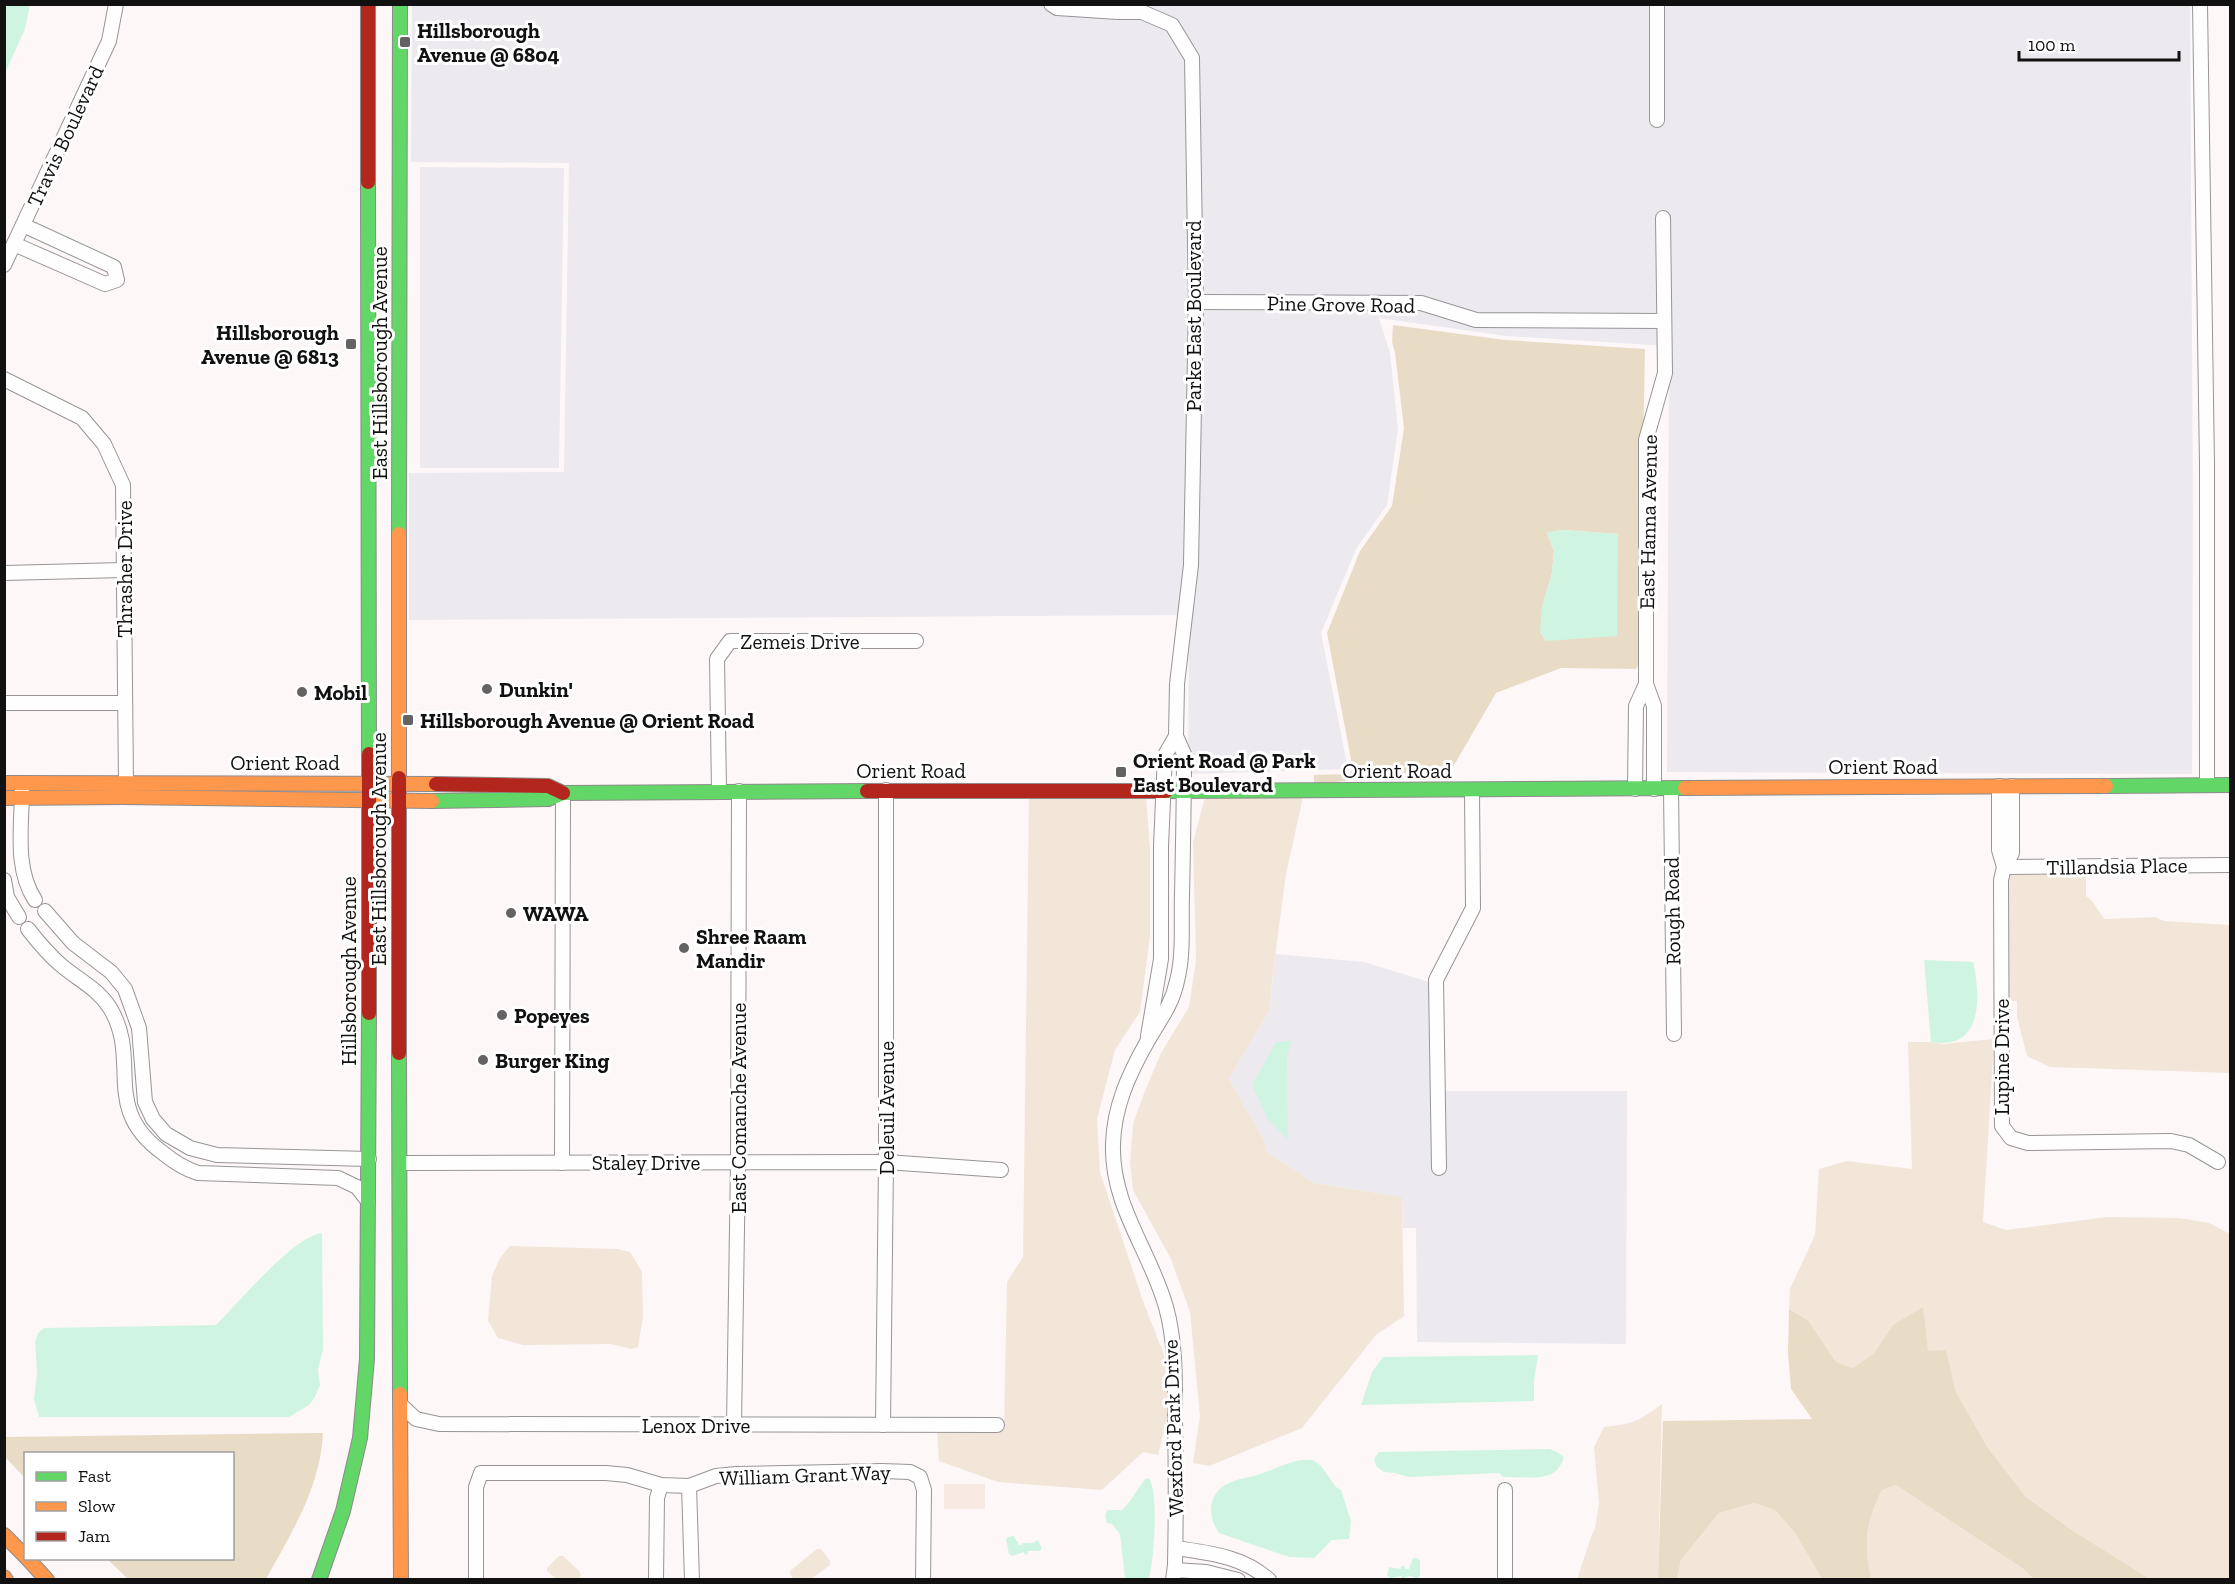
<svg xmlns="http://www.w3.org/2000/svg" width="2235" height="1584" viewBox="0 0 2235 1584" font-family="'Zilla Slab',serif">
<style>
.industrial{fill:#eceaee}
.green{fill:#f2e6d9}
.forest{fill:#e9dcc7;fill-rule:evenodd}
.pitch{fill:#f6eae2}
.water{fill:#cff5e2}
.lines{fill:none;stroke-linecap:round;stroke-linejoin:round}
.street-casing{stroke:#979595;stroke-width:16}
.fast-casing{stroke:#8e8b8c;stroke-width:16}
.slow-casing{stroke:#8e8b8c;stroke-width:16}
.jam-casing{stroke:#8e8b8c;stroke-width:16}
.street{stroke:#fffefe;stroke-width:14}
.fast{stroke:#63d668;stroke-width:14}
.slow{stroke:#ff974d;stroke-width:14}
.jam{stroke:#b3261e;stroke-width:14}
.poi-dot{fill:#646262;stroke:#fff;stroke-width:2}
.labels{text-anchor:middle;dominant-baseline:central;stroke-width:6;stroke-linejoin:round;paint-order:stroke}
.poi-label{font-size:21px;font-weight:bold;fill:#111;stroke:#fff;text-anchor:start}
.street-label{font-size:21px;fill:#111;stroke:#fff}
</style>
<rect width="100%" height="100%" fill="#fdf7f8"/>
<g class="industrial">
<polygon points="412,5 2190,5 2193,510 2192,774 1667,772 1669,346 1506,336 1379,318 1390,353 1398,429 1387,505 1356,549 1321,633 1348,769 1188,774 1189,615 409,620 409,473 564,472 569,163 411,162"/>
<polygon points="420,167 564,168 559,468 420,468"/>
<polygon points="1275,954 1364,962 1429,982 1433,1173 1445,1173 1443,1055 1446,1091 1627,1091 1626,1344 1417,1342 1416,1228 1403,1228 1402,1197 1314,1183 1267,1152 1264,1140 1229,1079 1270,1009"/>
</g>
<g class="green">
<polygon points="1029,797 1146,797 1150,849 1150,936 1140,1012 1115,1050 1097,1119 1100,1172 1143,1301 1164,1355 1169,1410 1158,1455 1143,1452 1102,1490 998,1482 939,1461 937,1430 1004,1430 1007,1282 1023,1257"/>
<polygon points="1205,797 1303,797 1286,874 1273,972 1270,1009 1229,1079 1264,1140 1267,1152 1314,1183 1402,1197 1404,1316 1376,1335 1302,1428 1209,1466 1193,1463 1200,1416 1190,1312 1171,1259 1133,1190 1130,1162 1133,1124 1143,1096 1161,1053 1189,1007 1196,961 1193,842"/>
<path d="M 2086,874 L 2086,896 C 2094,900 2098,912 2105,919 L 2155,917 L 2164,921 L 2230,925 L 2230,1073 L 2050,1067 L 2027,1056 L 2017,1017 L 2017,1001 L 2007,1001 L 2008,875 Z"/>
<polygon points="1994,1039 1983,1222 2006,1230 2107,1217 2179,1218 2209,1223 2230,1234 2230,1579 2150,1579 2072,1530 2026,1497 1988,1448 1956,1392 1946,1351 1928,1352 1893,1325 1874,1353 1853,1368 1836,1362 1808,1320 1789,1309 1790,1289 1815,1235 1819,1169 1847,1161 1912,1169 1908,1042 1931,1042 1943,1044"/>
<polygon points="510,1246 617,1249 630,1252 642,1272 643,1316 638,1347 631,1349 611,1344 523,1345 498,1338 488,1321 492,1276 500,1258"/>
<path d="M 1662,1404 L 1658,1579 L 1577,1580 L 1591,1537 L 1595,1528 L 1599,1504 L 1594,1447 L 1604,1427 C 1634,1424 1639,1421 1662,1404 Z"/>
<path d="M 1896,1485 L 2022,1568 L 2034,1579 L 1871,1580 C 1864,1543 1865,1524 1882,1490 Z"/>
<polygon points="1754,1503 1775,1510 1795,1533 1822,1579 1677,1580 1681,1560 1719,1513"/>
<polygon points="817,1549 821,1549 830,1561 830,1565 811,1579 794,1579 790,1574 790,1571"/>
<polygon points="559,1556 563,1556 580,1572 581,1576 578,1579 556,1579 547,1571 547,1568"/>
</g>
<g class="forest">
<path d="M 1393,325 L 1505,340 L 1645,349 L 1639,664 L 1636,669 L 1561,668 L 1496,693 L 1453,767 L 1314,785 L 1314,775 L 1348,774 L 1353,770 L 1327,633 L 1360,551 L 1392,506 L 1404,428 L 1395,353 L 1392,342 ZM 1562,530 L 1618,534 L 1542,607 L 1552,573 L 1554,551 L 1547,533 Z"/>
<path d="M 1923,1307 L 1928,1351 L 1946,1350 L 1956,1392 L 1988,1448 L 2026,1497 L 2072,1530 L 2150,1579 L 2034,1579 L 2022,1568 L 1896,1485 L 1882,1490 C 1865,1524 1864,1543 1871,1579 L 1822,1579 L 1795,1533 L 1775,1510 L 1754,1503 L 1719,1513 L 1681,1560 L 1677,1579 L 1658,1579 L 1663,1421 L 1812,1419 L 1791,1389 L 1788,1353 L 1789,1309 L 1808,1320 L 1836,1362 L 1853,1368 L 1874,1353 L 1893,1325 Z"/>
<path d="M 323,1433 C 321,1486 291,1534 266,1579 L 128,1579 L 107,1559 L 232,1558 L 232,1454 L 26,1454 L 25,1478 L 5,1457 L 5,1437 Z"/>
</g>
<rect class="pitch" x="944" y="1484" width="41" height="25"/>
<g class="water">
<polygon points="5,4 30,5 25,29 5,73"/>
<polygon points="1562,530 1618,534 1617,636 1546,641 1540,633 1542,607 1552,573 1554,551 1547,532"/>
<path d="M 1924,960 L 1973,962 C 1981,997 1983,1051 1931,1042 Z"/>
<polygon points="1291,1041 1287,1059 1288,1140 1268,1119 1252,1085 1276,1042"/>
<path d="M 322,1233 L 323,1349 L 318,1370 L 320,1385 L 315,1397 L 309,1405 L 289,1417 L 39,1417 L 34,1399 L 37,1374 L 35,1342 L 38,1333 L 44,1328 L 216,1325 C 237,1304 295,1235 322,1233 Z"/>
<polygon points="1538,1355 1534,1381 1534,1401 1361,1405 1372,1372 1383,1357"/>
<path d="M 1550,1449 L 1557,1452 L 1564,1457 C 1556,1485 1527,1476 1503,1477 L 1499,1473 L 1409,1477 L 1395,1473 L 1384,1472 L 1376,1466 L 1374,1459 L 1379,1452 Z"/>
<path d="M 1301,1460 L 1313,1460 L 1321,1466 L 1336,1487 L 1341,1490 L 1351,1521 L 1349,1539 L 1332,1540 L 1314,1558 L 1289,1557 L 1219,1533 C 1205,1513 1209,1489 1234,1481 C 1241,1478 1249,1478 1257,1475 C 1272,1471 1285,1463 1301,1460 Z"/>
<path d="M 1149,1478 C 1159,1492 1154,1561 1149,1579 L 1125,1579 L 1120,1534 L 1112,1524 L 1107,1523 L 1105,1515 L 1108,1510 L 1122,1510 L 1130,1501 L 1145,1479 Z"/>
<polygon points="1014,1536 1019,1545 1022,1545 1022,1543 1032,1543 1038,1540 1042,1548 1040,1551 1028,1551 1028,1554 1025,1555 1024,1552 1012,1556 1009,1554 1006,1539 1008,1537"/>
<polygon points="1413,1558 1417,1558 1420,1561 1420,1576 1417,1578 1410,1576 1401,1579 1401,1576 1390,1578 1387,1575 1389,1567 1401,1569 1401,1566 1405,1566 1405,1569 1409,1569"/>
</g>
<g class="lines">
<g class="street-casing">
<g id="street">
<path d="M 1051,4 L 1057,8 L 1118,12 L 1142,12 L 1172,25 L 1192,58 L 1196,302 L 1191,565 L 1177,684 L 1176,736 L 1184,754 C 1184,801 1183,848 1182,895 C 1181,923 1184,954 1177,981 C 1172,1005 1159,1021 1147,1042 C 1129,1074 1114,1106 1113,1144 C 1111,1206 1150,1250 1166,1307 C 1176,1343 1175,1382 1175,1419 C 1176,1468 1176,1516 1175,1565 L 1173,1580"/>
<polyline points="1657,4 1657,120"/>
<polyline points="2200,4 2207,465 2207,785"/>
<polyline points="14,244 105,284 117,280 114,267 23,225"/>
<polyline points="4,265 109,41 116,4"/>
<polyline points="1196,302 1421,303 1476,320 1664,321"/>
<polyline points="4,379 82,418 104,444 123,485 126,784"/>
<polyline points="4,573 123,570"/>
<polyline points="4,703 125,703"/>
<polyline points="1999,786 1999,850 2004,867"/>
<polyline points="2012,786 2012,853 2004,867 2001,880 2002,1126 2011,1138 2028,1143 2171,1141 2189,1145 2218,1162"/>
<path d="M 22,789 C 22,825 14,868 35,900"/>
<polyline points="1635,789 1636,706 1646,684"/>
<polyline points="1654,789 1654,706 1646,684 1646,440 1665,373 1663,218"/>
<polyline points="1671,789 1674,1034"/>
<polyline points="719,791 717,659 730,641 916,641"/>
<polyline points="2004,867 2230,865"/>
<polyline points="4,880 7,897 19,917"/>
<polyline points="45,911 73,943 111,972 125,989 139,1028 145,1102 153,1119 166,1134 190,1148 217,1155 369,1159"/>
<path d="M 28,929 C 38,942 49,955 62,966 C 79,980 98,989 110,1008 C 142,1061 100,1108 163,1153 C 174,1162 185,1169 198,1173 L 338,1178 L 357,1187 L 368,1201"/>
<polyline points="1148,1036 1161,959 1161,846 1165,755 1176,736"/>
<polyline points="400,1163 886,1162 1001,1170"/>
<polyline points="562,1163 563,793"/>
<polyline points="1439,1168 1436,980 1473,908 1472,790"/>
<polyline points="401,1405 416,1419 439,1424 997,1425"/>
<polyline points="734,1425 738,1162 739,791"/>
<polyline points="883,1425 886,1162 886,790"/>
<polyline points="689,1486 692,1580"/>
<polyline points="1505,1490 1505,1580"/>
<path d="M 1176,1548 C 1209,1553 1243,1556 1269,1580"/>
<polyline points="1175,1570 1206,1572 1238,1580"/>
<polyline points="476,1580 476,1487 481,1473 606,1473 627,1475 661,1485 689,1486 716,1476 736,1474 882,1471 910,1472 920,1477 924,1490 923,1580"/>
<polyline points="656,1580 657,1498 661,1485"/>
</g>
</g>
<g class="fast-casing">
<g id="fast">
<polyline points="368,182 369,754"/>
<polyline points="399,534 400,4"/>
<polyline points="2106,786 2230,785"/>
<polyline points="1166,791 1685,788"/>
<polyline points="432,801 548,799 563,793 867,791"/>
<polyline points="399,1053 400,1394"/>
<polyline points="319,1580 343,1511 360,1438 367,1359 369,1013"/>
</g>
</g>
<g class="slow-casing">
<g id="slow">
<polyline points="399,778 399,534"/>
<polyline points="4,783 436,784"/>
<polyline points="1685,788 2106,786"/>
<polyline points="4,798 122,797 432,801"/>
<polyline points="400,1394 401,1580"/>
<polyline points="4,1535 26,1557"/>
<polyline points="27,1558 47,1580"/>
<polyline points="4,1577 6,1580"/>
</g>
</g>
<g class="jam-casing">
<g id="jam">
<polyline points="368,4 368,182"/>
<polyline points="369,754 369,1013"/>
<polyline points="399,778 399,1053"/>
<polyline points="436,784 548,786 563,793"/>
<polyline points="867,791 1166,791"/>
</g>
</g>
<use href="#street" class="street"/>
<use href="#fast" class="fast"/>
<use href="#slow" class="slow"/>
<use href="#jam" class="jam"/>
</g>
<g class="poi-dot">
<rect x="399" y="36" width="12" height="12" rx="3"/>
<rect x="345" y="338" width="12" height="12" rx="3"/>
<circle cx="487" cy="689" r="6"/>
<circle cx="302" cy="692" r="6"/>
<rect x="402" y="714" width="12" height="12" rx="3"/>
<rect x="1115" y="766" width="12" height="12" rx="3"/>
<circle cx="511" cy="913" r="6"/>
<circle cx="684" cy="948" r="6"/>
<circle cx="502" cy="1015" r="6"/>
<circle cx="483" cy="1060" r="6"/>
</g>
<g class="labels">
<g class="poi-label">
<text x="417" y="30">Hillsborough<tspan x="417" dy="24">Avenue @ 6804</tspan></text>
<text x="339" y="332" text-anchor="end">Hillsborough<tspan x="339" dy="24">Avenue @ 6813</tspan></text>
<text x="499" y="689">Dunkin'</text>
<text x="314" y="692">Mobil</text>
<text x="420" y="720">Hillsborough Avenue @ Orient Road</text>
<text x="1133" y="760">Orient Road @ Park<tspan x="1133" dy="24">East Boulevard</tspan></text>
<text x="523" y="913">WAWA</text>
<text x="696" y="936">Shree Raam<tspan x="696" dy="24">Mandir</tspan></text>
<text x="514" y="1015">Popeyes</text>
<text x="495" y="1060">Burger King</text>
</g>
<g class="street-label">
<text transform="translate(65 136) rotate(-65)">Travis Boulevard</text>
<text transform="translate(1341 304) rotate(1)">Pine Grove Road</text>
<text transform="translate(1193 316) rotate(-90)">Parke East Boulevard</text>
<text transform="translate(379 363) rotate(-90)">East Hillsborough Avenue</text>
<text transform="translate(1648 522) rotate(-89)">East Hanna Avenue</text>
<text transform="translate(124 569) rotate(-90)">Thrasher Drive</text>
<text x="800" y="641">Zemeis Drive</text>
<text x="285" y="762">Orient Road</text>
<text x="1883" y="766">Orient Road</text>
<text x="911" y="770">Orient Road</text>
<text x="1397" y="770">Orient Road</text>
<text transform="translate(378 849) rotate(-90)">East Hillsborough Avenue</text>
<text transform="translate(2117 866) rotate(-1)">Tillandsia Place</text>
<text transform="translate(1672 911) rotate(-91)">Rough Road</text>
<text transform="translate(348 971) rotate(-90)">Hillsborough Avenue</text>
<text transform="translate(2001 1057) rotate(-90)">Lupine Drive</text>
<text transform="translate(738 1108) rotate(-90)">East Comanche Avenue</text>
<text transform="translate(886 1108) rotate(-90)">Deleuil Avenue</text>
<text x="646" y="1162">Staley Drive</text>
<text x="696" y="1425">Lenox Drive</text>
<text transform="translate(1173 1428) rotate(-92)">Wexford Park Drive</text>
<text transform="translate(805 1475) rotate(-2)">William Grant Way</text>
</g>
</g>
<rect width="2235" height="1584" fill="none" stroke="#111111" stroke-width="12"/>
<rect x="24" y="1452" width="210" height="108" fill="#ffffff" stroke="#a0a0a0" stroke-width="1.5"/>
<rect x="36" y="1472" width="30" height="9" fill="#63d668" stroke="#a0a0a0" stroke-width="1.5"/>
<text x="78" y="1482" font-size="18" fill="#111111">Fast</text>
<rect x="36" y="1502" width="30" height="9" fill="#ff974d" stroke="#a0a0a0" stroke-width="1.5"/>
<text x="78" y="1512" font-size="18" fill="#111111">Slow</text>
<rect x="36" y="1532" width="30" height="9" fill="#b3261e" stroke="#a0a0a0" stroke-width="1.5"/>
<text x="78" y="1542" font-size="18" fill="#111111">Jam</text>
<path d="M2019 51v9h160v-9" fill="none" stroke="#111111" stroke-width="3"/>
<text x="2028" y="51" font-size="18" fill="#111111" stroke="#ffffff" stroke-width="4.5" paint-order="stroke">100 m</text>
</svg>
